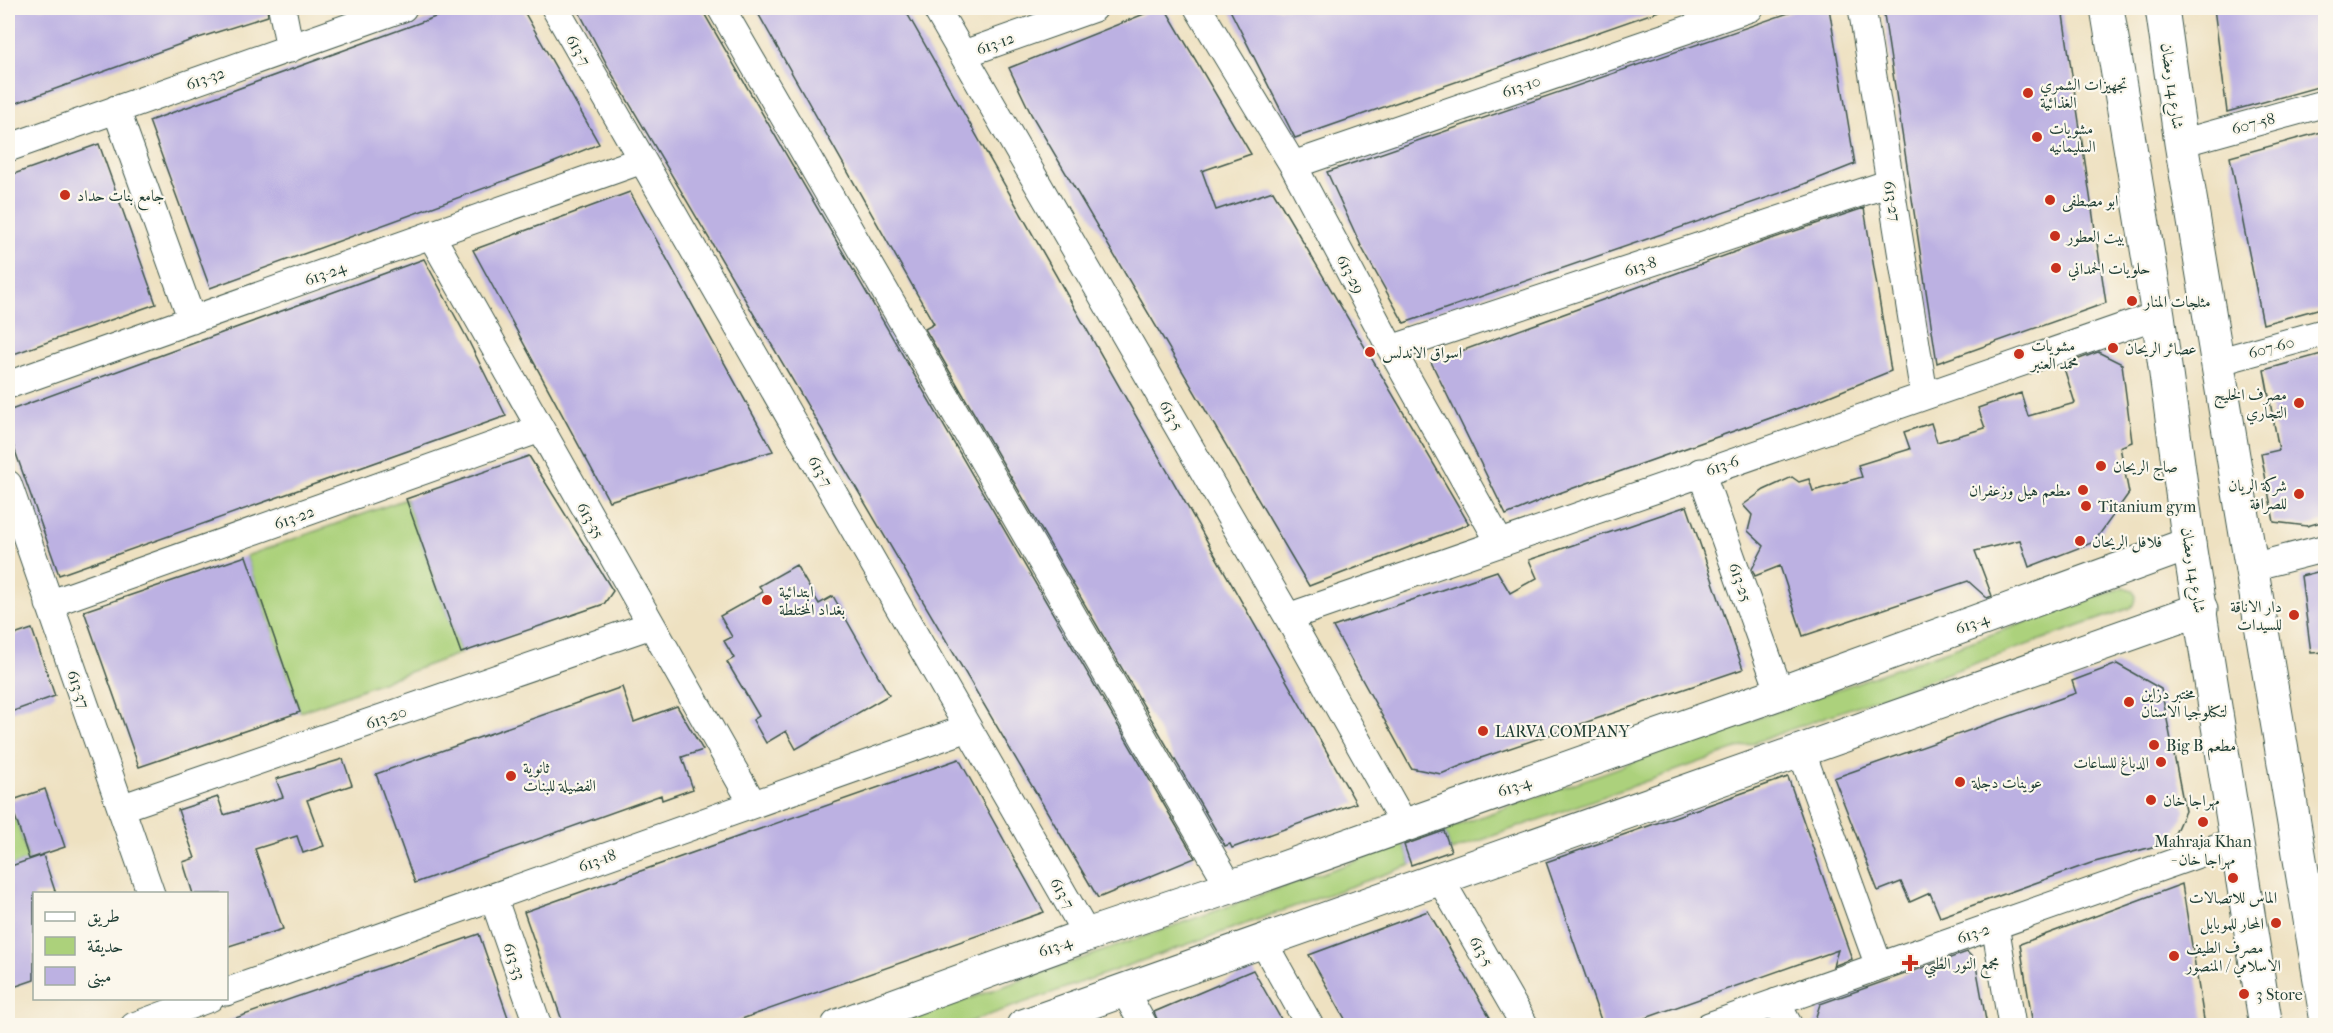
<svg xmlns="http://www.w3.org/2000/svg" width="2333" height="1033" font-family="'IM FELL French Canon',Amiri,serif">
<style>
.green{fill:#acd17b;stroke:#668758;stroke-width:1.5}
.building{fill:#bcb1e2}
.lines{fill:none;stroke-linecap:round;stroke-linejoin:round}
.minor-casing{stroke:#3e5649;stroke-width:29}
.tertiary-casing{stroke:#3e5649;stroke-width:35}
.primary-casing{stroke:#3e5649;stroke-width:35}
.minor{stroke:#fff;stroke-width:27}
.tertiary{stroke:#fff;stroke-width:33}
.primary{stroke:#fff;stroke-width:33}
.poi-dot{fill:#c8321e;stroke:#fbf7ec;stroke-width:2}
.labels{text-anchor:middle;stroke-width:4.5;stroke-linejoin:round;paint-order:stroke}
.street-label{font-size:16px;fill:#1f3d34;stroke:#fbf7ec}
.poi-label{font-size:16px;fill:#1f3d34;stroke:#fbf7ec;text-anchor:start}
</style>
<rect width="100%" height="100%" fill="#fbf7ec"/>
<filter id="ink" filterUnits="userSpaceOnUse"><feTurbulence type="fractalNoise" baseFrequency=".0167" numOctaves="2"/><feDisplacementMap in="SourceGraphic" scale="12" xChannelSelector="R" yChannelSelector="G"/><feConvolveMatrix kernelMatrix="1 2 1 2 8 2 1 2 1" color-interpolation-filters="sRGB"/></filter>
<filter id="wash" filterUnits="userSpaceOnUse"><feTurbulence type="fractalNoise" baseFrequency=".008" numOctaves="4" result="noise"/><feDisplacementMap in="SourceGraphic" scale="24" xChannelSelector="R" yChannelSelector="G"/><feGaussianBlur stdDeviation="1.35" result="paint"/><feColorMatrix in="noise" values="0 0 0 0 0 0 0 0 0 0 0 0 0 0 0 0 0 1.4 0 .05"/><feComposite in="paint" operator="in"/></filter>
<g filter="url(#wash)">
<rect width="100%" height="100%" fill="#eee1c1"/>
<path class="green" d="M406,499L461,653L300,712L246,556Z
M2124,587L2132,590L2136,596L2135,603L2130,608L1451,851L1444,830Z
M16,819L29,860L8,867V822Z
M1404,844L1411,865L961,1025L892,1026Z"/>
<g id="blocks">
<path class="building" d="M8,8H267L268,16L189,41L8,106Z
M460,8H522L599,144L545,166L210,288L149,121Z
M577,8H701L1195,858L1098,898L612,74Z
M755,8H904L1356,803L1232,848L1230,844L1225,846L925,329L934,324Z
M1159,8H1165L1251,154L1202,171L1216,210L1273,191L1469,524L1309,586L1031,114L1009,68Z
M1229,8H1659V11L1295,138Z
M1803,8H1829L1855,164L1789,190L1404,323L1362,248L1327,172Z
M1883,8H2062L2106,303L1937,363Z
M2214,8H2325V85L2227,112Z
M2325,131V307L2263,324L2230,157Z
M99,144L156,304L8,356V176Z
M630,192L773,451L609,501L473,250Z
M1864,208L1891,371L1807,405L1551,496L1506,515L1431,362L1768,240Z
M424,259L467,338L506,416L59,575L8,431V411Z
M2098,352L2122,364L2132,442L2120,447L2129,493L2094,542L2029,567L2020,540L1975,551L1992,596L1987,598L1968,581L1803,636L1780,566L1755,576L1752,569L1764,546L1748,531L1752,515L1743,505L1764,490L1792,477L1799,482L1809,479L1813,491L1862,477L1858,465L1910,449L1904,432L1931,423L1937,442L1985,428L1978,408L2021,393L2028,416L2075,403L2063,365Z
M2325,353V521L2307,526L2274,522L2261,454L2279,450L2264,370Z
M529,456L613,591L604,604L461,653L406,499Z
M1687,506L1743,669L1475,760L1441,774L1411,768L1333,627L1497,571L1510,593L1537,578L1529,560Z
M246,556L300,712L139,767L84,611Z
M796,565L819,604L833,596L889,695L796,749L786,731L766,743L753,720L759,716L727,662L734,658L724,641L732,637L720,616L763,592L759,586Z
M2325,570V652L2311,653L2301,576Z
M32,629L55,696L8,713V637Z
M2117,664L2161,689L2185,811L2171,842L2091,863L1940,917L1930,893L1910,902L1901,882L1878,891L1834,778L2076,693L2072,681Z
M622,687L634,722L677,706L703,750L682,757L693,789L662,800L661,795L415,883L376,774Z
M343,759L352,785L307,800L324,846L303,853L297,836L255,849L283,929L226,947V894H193L183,862L195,858L178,810L218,797L224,815L283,797L276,779Z
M959,759L1044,912L722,1026H564L524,912Z
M1788,777L1852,959L1833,966L1838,950L1623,1026H1603L1546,862Z
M45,789L65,847L29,859L10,801Z
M1444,831L1451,851L1411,865L1404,845Z
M43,855L56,894H34V980L8,989V867Z
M2182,884L2205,1026H2033L2020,944Z
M1428,911L1495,1026H1349L1309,955Z
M479,934L511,1026H224V1022Z
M1967,952L1975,960L1987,1026H1813L1820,1004Z
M1253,970L1285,1026H1160L1154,1012Z"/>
</g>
</g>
<g filter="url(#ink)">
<use href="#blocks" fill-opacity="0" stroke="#3e5649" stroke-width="1.5"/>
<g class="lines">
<defs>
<path id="minor" d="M282,8L290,49
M555,8L1087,935
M721,8L1230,887
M936,8L1288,617L1404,824
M1198,8L1293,165L1391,349L1500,543
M1862,8L1924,394
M964,54L1094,8
M116,109L192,320
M2181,143L2326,103
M8,148L403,8
M1293,165L1750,8
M431,235L753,804
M1391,349L1890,183
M2217,362L2326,332
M8,385L642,160
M1701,472L1780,693
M8,484L151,894
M2252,567L2326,548
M49,604L540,429
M1288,617L2158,315
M1801,750L1879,966
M121,808L651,625
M1439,877L1525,1026
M493,897L538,1026
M1995,925L2012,1026
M1262,940L1310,1026
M1124,990L1144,1026
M226,992L968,728
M1776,1002L1789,1026
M134,1026L210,998
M1709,1026L2238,840"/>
<path id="tertiary" d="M838,1026L1087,935L1230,887L1780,693L2189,544
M1023,1026L2201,609"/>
<path id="primary" d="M2107,8L2158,315L2189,544L2266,1026
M2162,8L2181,143L2326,1016"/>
</defs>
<use href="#minor" class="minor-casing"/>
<use href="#tertiary" class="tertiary-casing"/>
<use href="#primary" class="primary-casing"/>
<use href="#minor" class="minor"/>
<use href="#tertiary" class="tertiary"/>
<use href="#primary" class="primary"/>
</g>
</g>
<g class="poi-dot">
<circle cx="2028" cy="93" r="6"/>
<circle cx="2037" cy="137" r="6"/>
<circle cx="65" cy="195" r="6"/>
<circle cx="2050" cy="200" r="6"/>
<circle cx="2055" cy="236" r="6"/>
<circle cx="2056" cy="268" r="6"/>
<circle cx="2132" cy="301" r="6"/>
<circle cx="2113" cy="348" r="6"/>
<circle cx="1370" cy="352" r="6"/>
<circle cx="2019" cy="354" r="6"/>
<circle cx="2299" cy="403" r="6"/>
<circle cx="2101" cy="466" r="6"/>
<circle cx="2083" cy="490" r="6"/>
<circle cx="2299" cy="494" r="6"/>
<circle cx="2086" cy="506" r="6"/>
<circle cx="2080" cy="541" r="6"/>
<circle cx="767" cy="600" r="6"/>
<circle cx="2294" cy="615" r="6"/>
<circle cx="2129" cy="702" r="6"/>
<circle cx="1483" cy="731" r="6"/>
<circle cx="2154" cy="745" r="6"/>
<circle cx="2161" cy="762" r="6"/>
<circle cx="511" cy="776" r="6"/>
<circle cx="1960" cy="782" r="6"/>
<circle cx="2151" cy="800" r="6"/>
<circle cx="2203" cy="822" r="6"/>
<circle cx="2233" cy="878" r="6"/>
<circle cx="2276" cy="923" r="6"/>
<circle cx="2174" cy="956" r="6"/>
<path d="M1907 954h6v6h6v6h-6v6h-6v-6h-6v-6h6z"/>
<circle cx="2244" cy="994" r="6"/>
</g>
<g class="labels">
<g class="street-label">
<text transform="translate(995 43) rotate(-20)" y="6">613-12</text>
<text transform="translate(579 50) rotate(60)" y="6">613-7</text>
<text transform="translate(205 78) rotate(-19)" y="6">613-32</text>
<text transform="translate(1521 86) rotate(-19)" y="6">613-10</text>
<text transform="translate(2173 86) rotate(82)" y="6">شارع 14 رمضان</text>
<text transform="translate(2253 123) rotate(-15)" y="6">607-58</text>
<text transform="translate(1893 201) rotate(81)" y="6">613-27</text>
<text transform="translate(1640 266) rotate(-18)" y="6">613-8</text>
<text transform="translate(325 273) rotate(-20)" y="6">613-24</text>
<text transform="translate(1351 274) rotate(62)" y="6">613-29</text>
<text transform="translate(2271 347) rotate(-15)" y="6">607-60</text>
<text transform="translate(1172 415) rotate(60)" y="6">613-5</text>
<text transform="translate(1722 465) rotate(-19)" y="6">613-6</text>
<text transform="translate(821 471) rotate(60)" y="6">613-7</text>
<text transform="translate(294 517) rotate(-20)" y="6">613-22</text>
<text transform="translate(591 520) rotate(60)" y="6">613-35</text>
<text transform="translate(2194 570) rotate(81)" y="6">شارع 14 رمضان</text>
<text transform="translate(1741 582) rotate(70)" y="6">613-25</text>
<text transform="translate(1972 623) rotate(-20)" y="6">613-4</text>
<text transform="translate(79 689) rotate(71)" y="6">613-37</text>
<text transform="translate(386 717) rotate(-19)" y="6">613-20</text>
<text transform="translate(1514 786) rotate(-19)" y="6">613-4</text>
<text transform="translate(597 860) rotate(-20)" y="6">613-18</text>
<text transform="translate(1063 893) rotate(60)" y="6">613-7</text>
<text transform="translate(1973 933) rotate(-19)" y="6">613-2</text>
<text transform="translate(1055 946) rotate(-20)" y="6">613-4</text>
<text transform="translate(1482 951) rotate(60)" y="6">613-5</text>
<text transform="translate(515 961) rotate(71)" y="6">613-33</text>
</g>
<g class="poi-label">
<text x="2040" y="90">تجهيزات الشمري<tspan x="2040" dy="18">الغذائية</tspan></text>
<text x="2049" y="134">مشويات<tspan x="2049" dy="18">السليمانيه</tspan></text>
<text x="77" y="201">جامع بنات حداد</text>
<text x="2062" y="206">ابو مصطفى</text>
<text x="2067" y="242">بيت العطور</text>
<text x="2068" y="274">حلويات الحمداني</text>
<text x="2144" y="307">مثلجات المنار</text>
<text x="2031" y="351">مشويات<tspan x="2031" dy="18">محمد العنبر</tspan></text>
<text x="2125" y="354">عصائر الريحان</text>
<text x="1382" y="358">اسواق الاندلس</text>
<text x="2287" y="400" text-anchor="end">مصرف الخليج<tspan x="2287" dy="18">التجاري</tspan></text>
<text x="2113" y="472">صاج الريحان</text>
<text x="2287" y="491" text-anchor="end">شركة الريان<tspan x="2287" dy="18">للصرافة</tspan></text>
<text x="2071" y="496" text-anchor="end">مطعم هيل وزعفران</text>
<text x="2098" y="512">Titanium gym</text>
<text x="2092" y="547">فلافل الريحان</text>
<text x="779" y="597">ابتدائية<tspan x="779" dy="18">بغداد المختلطة</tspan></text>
<text x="2282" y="612" text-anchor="end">دار الاناقة<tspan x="2282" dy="18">للسيدات</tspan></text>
<text x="2141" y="699">مختبر دزاين<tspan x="2141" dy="18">لتكنلوجيا الاسنان</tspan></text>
<text x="1495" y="737">LARVA COMPANY</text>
<text x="2166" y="751">Big B مطعم</text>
<text x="2149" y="768" text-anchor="end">الدباغ للساعات</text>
<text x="523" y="773">ثانوية<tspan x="523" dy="18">الفضيلة للبنات</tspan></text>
<text x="1972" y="788">عوينات دجلة</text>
<text x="2163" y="806">مهراجا خان</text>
<text x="2203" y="847" text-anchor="middle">Mahraja Khan<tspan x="2203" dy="18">- مهراجا خان</tspan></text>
<text x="2233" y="903" text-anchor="middle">الماس للاتصالات</text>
<text x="2264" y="929" text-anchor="end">المحار للموبايل</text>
<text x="2186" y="953">مصرف الطيف<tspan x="2186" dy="18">الاسلامي / المنصور</tspan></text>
<text x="1924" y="969">مجمع النور الطبي</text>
<text x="2256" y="1000">3 Store</text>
</g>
</g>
<rect width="2333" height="1033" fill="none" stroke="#fbf7ec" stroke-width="30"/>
<rect x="33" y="892" width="195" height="108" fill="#fbf7ec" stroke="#a3ada2" stroke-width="1.5"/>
<rect x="45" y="912" width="30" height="9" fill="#ffffff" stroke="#a3ada2" stroke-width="1.5"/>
<text x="87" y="922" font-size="18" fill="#1f3d34">طريق</text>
<rect x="45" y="937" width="30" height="18" fill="#acd17b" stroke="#a3ada2" stroke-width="1.5"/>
<text x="87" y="952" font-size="18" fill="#1f3d34">حديقة</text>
<rect x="45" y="967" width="30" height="18" fill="#bcb1e2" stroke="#a3ada2" stroke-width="1.5"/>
<text x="87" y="982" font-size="18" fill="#1f3d34">مبنى</text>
</svg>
